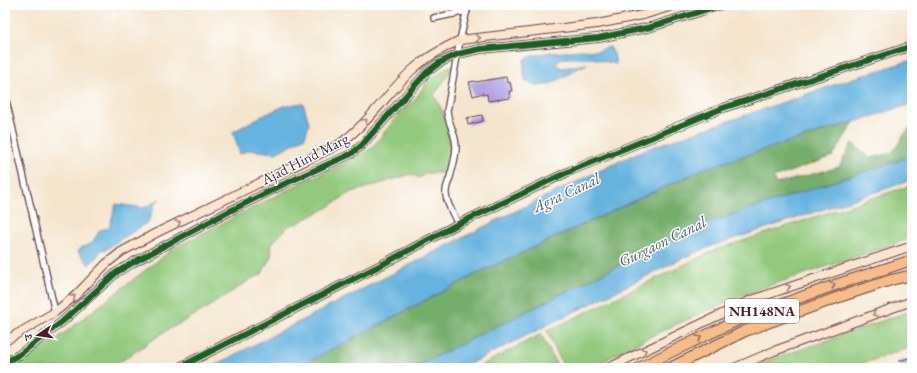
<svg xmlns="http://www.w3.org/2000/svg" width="917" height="373" font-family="'EB Garamond','Noto Serif Devanagari',serif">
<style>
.green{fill:#92c97b;stroke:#6e7453}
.forest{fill:#75ad6b;stroke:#60664b}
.water{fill:#66b3df;stroke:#586985}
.building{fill:#afa1e4}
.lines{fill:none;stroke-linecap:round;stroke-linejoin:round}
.street-casing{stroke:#643d43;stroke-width:8}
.secondary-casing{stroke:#643d43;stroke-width:10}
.highway-casing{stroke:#643d43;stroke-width:12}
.street{stroke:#fff;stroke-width:5.5}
.secondary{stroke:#fce5cf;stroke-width:8}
.highway{stroke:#f7bd88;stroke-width:10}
.cycleway-casing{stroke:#fff;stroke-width:8}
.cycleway{stroke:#1b5e20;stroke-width:6}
.oneway{stroke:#a3827d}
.oneway2{stroke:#986655}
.labels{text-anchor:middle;stroke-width:3;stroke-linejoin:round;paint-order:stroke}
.shield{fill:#fff;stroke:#80626b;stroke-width:1}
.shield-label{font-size:14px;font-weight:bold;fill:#4a1f2b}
.street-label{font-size:15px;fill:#4a1f2b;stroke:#fff}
.water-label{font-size:16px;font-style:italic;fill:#555a73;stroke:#fff}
</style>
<rect width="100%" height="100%" fill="#fff"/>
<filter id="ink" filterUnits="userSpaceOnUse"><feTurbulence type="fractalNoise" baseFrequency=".025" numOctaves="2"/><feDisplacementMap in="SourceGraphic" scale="8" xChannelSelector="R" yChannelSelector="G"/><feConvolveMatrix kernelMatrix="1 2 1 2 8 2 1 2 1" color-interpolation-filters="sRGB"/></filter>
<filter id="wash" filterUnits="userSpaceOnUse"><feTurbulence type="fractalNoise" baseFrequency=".012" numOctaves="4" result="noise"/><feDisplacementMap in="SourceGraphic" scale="16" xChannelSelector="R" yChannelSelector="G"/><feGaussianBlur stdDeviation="0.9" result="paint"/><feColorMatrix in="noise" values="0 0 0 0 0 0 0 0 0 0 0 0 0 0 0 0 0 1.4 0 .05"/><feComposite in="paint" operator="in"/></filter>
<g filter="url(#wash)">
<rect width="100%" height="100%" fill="#f4e5cd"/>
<path class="green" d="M455,65L434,95L444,114L451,147L454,156L444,173H427L419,178L411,174L349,193L330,206L298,223L290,225L272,243L271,256L262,274L251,279L207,308L181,323L167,330L123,360L102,368H5V367L54,341L174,248L303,182L342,164L372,148L398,115L414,101L427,82L439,74L445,68Z
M912,185V238L756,290L659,332L590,368H564L547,331L715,250Z
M912,310V347L849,368H752L772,359L826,341Z
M541,334L558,368H476Z"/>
<path class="forest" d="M854,122L833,156L773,178L776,184L839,167L852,143L870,158L892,153L908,129L912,128V156L698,226L413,368H296L476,274L705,168Z"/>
<path class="water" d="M610,47L614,54L616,64L592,58H561L556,65L562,68L587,64L577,69L562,78L550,84L537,86L525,80L524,71V60L532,56L550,52L555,53L579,50L597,51Z
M912,60V104L705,168L476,274L296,368H209L495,221L641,151L854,78Z
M303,103L309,123L305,137L276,153L249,150L240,154L233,132L256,119L284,106Z
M912,156V180L712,246L683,258L461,368H413L698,226Z
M160,199L156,202L148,222L112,245L107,249L101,250L96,258L89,265L78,252L82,247C92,246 95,238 100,230L109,228L116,204L144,208Z"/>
<g id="blocks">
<path class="building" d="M506,77L507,83L510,82L512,91H509L510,98L488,101L487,94L483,95V93L473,96L469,82L475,81L476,82Z
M482,115L483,121L468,125L467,118Z
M912,357V368H902L899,361Z"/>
</g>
</g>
<g filter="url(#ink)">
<use href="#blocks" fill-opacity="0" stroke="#643d43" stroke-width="1"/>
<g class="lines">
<defs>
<path id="street" d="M434,18L467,11
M5,96L55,312
M458,224C454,215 447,205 446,195C445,189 448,183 450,177C453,167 456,157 456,147C456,134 448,123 447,111L460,40L468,5"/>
<path id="secondary" d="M5,341L55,312L76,295L106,264L121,252L156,233L338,145C367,125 386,95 411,71C425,58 443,48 460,40L597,24L643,15L676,5
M5,362L19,355L63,321L117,272L134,262L230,211L282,185L351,154L362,145L376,129L426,73L439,63L458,54L480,49L598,38L651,27L721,5
M178,368L385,263L458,224L570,171L723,108L912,46
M608,368L749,301L781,290L912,246
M734,368L774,351L912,301"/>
<path id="highway" d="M639,368L663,356L740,319L838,284L912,260
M670,368L745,331L842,296L891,280L912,275"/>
</defs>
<use href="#street" class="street-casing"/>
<use href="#secondary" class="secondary-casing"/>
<use href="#highway" class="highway-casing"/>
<use href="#street" class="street"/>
<use href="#secondary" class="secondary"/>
<use href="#highway" class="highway"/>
<defs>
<path id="cycleway" d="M5,362L19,355L63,321L117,272L134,262L230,211L282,185L351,154L362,145L376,129L426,73L439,63L458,54L480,49L598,38L651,27L721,5
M178,368L385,263L458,224L570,171L723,108L912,46"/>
</defs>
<use href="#cycleway" class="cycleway-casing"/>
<use href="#cycleway" class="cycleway"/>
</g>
<defs><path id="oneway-chevron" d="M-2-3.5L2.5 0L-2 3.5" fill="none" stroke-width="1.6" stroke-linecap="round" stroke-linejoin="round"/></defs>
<g class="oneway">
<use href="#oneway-chevron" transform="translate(478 38) rotate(-6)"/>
<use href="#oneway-chevron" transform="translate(365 121) rotate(-45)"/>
<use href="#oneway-chevron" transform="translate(178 223) rotate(-26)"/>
<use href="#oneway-chevron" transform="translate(788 287) rotate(-18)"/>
<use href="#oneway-chevron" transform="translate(73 297) rotate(-40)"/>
<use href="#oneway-chevron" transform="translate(875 314) rotate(160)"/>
<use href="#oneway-chevron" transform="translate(644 351) rotate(-25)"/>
</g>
<g class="oneway2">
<use href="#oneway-chevron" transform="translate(833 285) rotate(-20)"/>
<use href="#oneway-chevron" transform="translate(699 338) rotate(-25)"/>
</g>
</g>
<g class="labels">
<rect class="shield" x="725" y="299" width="74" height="24" rx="3"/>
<g class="shield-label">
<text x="762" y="316">NH148NA</text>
</g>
<g class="street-label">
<text transform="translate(305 159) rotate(-27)" y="5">Ajad Hind Marg</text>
</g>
<g class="water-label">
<text transform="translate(566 192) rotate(-25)" y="6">Agra Canal</text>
<text transform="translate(662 241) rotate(-26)" y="6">Gurgaon Canal</text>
</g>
</g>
<rect width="917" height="373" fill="none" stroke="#fff" stroke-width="20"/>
<g transform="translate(38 335) rotate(257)" stroke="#ffffff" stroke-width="3" paint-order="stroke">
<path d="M0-3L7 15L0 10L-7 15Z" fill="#4a1f2b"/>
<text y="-6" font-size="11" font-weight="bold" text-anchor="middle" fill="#4a1f2b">उ</text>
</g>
</svg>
